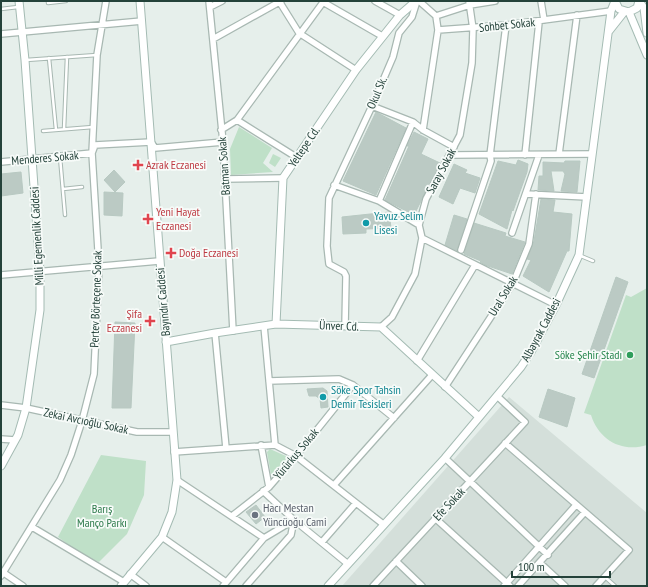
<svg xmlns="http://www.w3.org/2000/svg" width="648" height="587" font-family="'PT Sans Narrow',sans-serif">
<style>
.built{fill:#d4dfda}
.green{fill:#bfe0c8}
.building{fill:#bbcac4;stroke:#b8c9c2}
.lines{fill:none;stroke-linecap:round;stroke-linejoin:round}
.lane-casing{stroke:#a8b8b2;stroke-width:4.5}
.street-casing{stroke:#a8b8b2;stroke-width:8}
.secondary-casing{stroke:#a4bbb3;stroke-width:9}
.lane{stroke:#fff;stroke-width:2.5}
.street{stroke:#fff;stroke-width:5.5}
.secondary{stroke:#fff;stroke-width:7}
.health-dot{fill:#e0444e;stroke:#f7fbf9;stroke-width:1.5}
.culture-dot{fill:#0f9aa8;stroke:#f7fbf9;stroke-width:1.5}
.leisure-dot{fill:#2e9e5b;stroke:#f7fbf9;stroke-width:1.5}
.worship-dot{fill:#6b7280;stroke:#f7fbf9;stroke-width:1.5}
.labels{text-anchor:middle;stroke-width:3.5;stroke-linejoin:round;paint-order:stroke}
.street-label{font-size:12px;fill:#24423a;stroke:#f7fbf9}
.health-label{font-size:12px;fill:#be3a42;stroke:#f7fbf9;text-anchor:start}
.culture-label{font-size:12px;fill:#0d838f;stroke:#f7fbf9;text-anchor:start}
.leisure-label{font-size:12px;fill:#27864d;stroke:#f7fbf9;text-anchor:end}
.worship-label{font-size:12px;fill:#5b616d;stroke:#f7fbf9;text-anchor:start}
.park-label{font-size:12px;fill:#2d7a4b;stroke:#f7fbf9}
</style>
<rect width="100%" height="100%" fill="#e6efeb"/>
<path class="built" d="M509,397L647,513V586H342Z"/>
<path class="green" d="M239,127L272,148L263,163L273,172L231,175L230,149Z
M273,154L281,158L275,167L269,163Z
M647,288V445C622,453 599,440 591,415L584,413L626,295L631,297Z
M270,449L288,457L271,475L267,452Z
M101,455L146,461L144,495L127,534L99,562L81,554L58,537Z"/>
<path class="building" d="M376,112L406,128L376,195L343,181Z
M414,132L428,139L421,154L440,163L414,215L385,200L409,146H407Z
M518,160L528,164L527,172L513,211L512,210L507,229L479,214L498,161L516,165Z
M565,161H580L577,192L561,191L565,174L563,171H551L554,191L538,190L539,176H543V162L564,163Z
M454,164L467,170L465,173L480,178L475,193L460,188L453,204L439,197Z
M114,170L125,182L115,192L104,180Z
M21,172L23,193L1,196V174Z
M104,192L123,193L122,216L104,215Z
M541,199L555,200L553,212L572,214L569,251H567L549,292L523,276L531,260L527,259L534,241Z
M389,212L391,228L366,229V233L343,234L342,217Z
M454,215L467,219L457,251L445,245Z
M474,223L506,233L505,236L525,242L512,274L485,265L480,262L481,261L464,254Z
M616,277L628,282L594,378L582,374Z
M115,322L135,323L131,408H112Z
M323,388L327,391L328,407L321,408L320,399L316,396H309L307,389Z
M548,389L575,398L567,427L539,417Z
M256,505L265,517L256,524L246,512Z"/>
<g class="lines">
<defs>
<path id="lane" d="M48,1V3L66,1
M1,9L18,7
M49,58L56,130
M26,60L97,55
M64,129L67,57
M43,131L93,127
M60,157L65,215
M63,189L82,187
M581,256L593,261
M605,577L615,586"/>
<path id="street" d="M209,1L223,142L233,331
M279,1L299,33L356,70
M375,1L400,15
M419,1L436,16L438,30L506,25L611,11
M541,1L544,20
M323,2L382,36
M210,7L222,1
M436,16L470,5L495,1
M1,34L142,21
M213,39L281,1
M372,106L413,122L423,130L454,147
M237,120L296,157
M221,130L237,120L324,1
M423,130L438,30
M559,154L577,15
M451,155L592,154
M525,155L539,22
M1,162L92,153L95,145L151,142L155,148L223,142
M225,179L283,178
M334,185L379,201L419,225
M526,194L587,197
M379,201L413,122
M512,233L539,155
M422,238L556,305
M461,250L491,161L490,155L506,25
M1,275L159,261
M264,326L275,445
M345,326L346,276L344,272L329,264L327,246L329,198L372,106L393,57L399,33L412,17L417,1
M381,327L392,317L415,274L422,238L419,225L426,199L460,135L472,63L473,29L469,1
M215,333L226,448
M417,361L475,265
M269,381L339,379L353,385L394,418
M445,387L513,283L529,244L536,194
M1,405L26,408L137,432H172
M1,439L15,440
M505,443L629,550L596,586
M261,445L269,487
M174,452L275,445L296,456L383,524
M445,458L548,555
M177,480L264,538
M334,485L432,375
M263,491L294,520L348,564
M232,516L269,487L296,456L353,385
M435,518L510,586
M32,527L124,582
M162,537L226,582
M322,542L356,503
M396,561L422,586
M540,563L565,586
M1,571L23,586
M130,574L146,586
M1,576L60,480L71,455L82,421L94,374L99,266L92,153L97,55L106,1
M223,586L264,538L294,520
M246,586L291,535L294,520
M373,586L525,422L497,396
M504,586L576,505
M518,586L585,512"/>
<path id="secondary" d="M615,1L619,9L629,12L637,8L639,1
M639,1L644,8L647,33
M629,12L647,55
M609,31L624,12
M276,324L283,178L356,70L400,15L416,1
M166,342L215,333L276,324L381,327L479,417
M1,466L18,435L26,408L40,310V271L25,60L19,1
M121,586L162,537L172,512L177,480L140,1
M328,586L445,458L521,367L531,352L556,305L579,255L611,11L615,1"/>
</defs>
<use href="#lane" class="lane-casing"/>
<use href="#street" class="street-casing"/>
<use href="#secondary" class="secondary-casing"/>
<use href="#lane" class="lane"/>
<use href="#street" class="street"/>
<use href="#secondary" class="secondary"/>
</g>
<g class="health-dot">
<path d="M136 159h4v4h4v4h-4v4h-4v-4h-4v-4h4z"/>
<path d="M146 213h4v4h4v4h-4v4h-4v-4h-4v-4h4z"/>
<path d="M169 247h4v4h4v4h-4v4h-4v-4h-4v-4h4z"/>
<path d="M148 315h4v4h4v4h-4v4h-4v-4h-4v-4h4z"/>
</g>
<g class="culture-dot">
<circle cx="366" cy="223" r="4"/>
<circle cx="323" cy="397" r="4"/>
</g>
<circle class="leisure-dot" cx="630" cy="355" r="4"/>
<circle class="worship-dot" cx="255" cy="515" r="4"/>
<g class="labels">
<g class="street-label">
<text transform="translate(507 25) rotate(-6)" y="4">Sohbet Sokak</text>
<text transform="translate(377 93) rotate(-67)" y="4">Okul Sk.</text>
<text transform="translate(304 147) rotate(-56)" y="4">Yeltepe Cd.</text>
<text transform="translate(45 158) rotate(-5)" y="4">Menderes Sokak</text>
<text transform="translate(224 166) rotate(-94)" y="4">Batman Sokak</text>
<text transform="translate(441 171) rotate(-62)" y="4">Saray Sokak</text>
<text transform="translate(37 236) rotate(-93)" y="4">Milli Egemenlik Caddesi</text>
<text transform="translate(503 296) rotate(-59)" y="4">Ural Sokak</text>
<text transform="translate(96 299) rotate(-88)" y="4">Pertev Börteçene Sokak</text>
<text transform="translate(163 302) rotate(-95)" y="4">Bayındır Caddesi</text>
<text transform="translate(339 326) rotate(2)" y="4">Ünver Cd.</text>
<text transform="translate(541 330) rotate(-62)" y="4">Albayrak Caddesi</text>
<text transform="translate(86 421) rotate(12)" y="4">Zekai Avcıoğlu Sokak</text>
<text transform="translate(296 454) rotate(-50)" y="4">Yürürkuş Sokak</text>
<text transform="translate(449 504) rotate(-47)" y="4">Efe Sokak</text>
</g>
<g class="health-label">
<text x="146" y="169">Azrak Eczanesi</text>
<text x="156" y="216">Yeni Hayat<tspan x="156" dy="14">Eczanesi</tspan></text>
<text x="179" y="257">Doğa Eczanesi</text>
<text x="142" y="318" text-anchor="end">Şifa<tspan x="142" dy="14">Eczanesi</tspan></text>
</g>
<g class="culture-label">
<text x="374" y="220">Yavuz Selim<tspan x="374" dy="14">Lisesi</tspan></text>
<text x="331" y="394">Söke Spor Tahsin<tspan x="331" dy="14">Demir Tesisleri</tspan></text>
</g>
<g class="leisure-label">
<text x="622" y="359">Söke Şehir Stadı</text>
</g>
<g class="worship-label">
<text x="263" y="512">Hacı Mestan<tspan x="263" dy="14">Yüncüoğu Cami</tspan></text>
</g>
<g class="park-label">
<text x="102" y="513">Barış<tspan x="102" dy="14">Manço Parkı</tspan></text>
</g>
</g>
<rect width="648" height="587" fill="none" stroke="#24423a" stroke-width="4"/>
<path d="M512 571v6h98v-6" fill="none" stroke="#24423a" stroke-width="2"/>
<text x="518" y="571" font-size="12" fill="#24423a" stroke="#f7fbf9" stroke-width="3" paint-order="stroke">100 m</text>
</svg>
